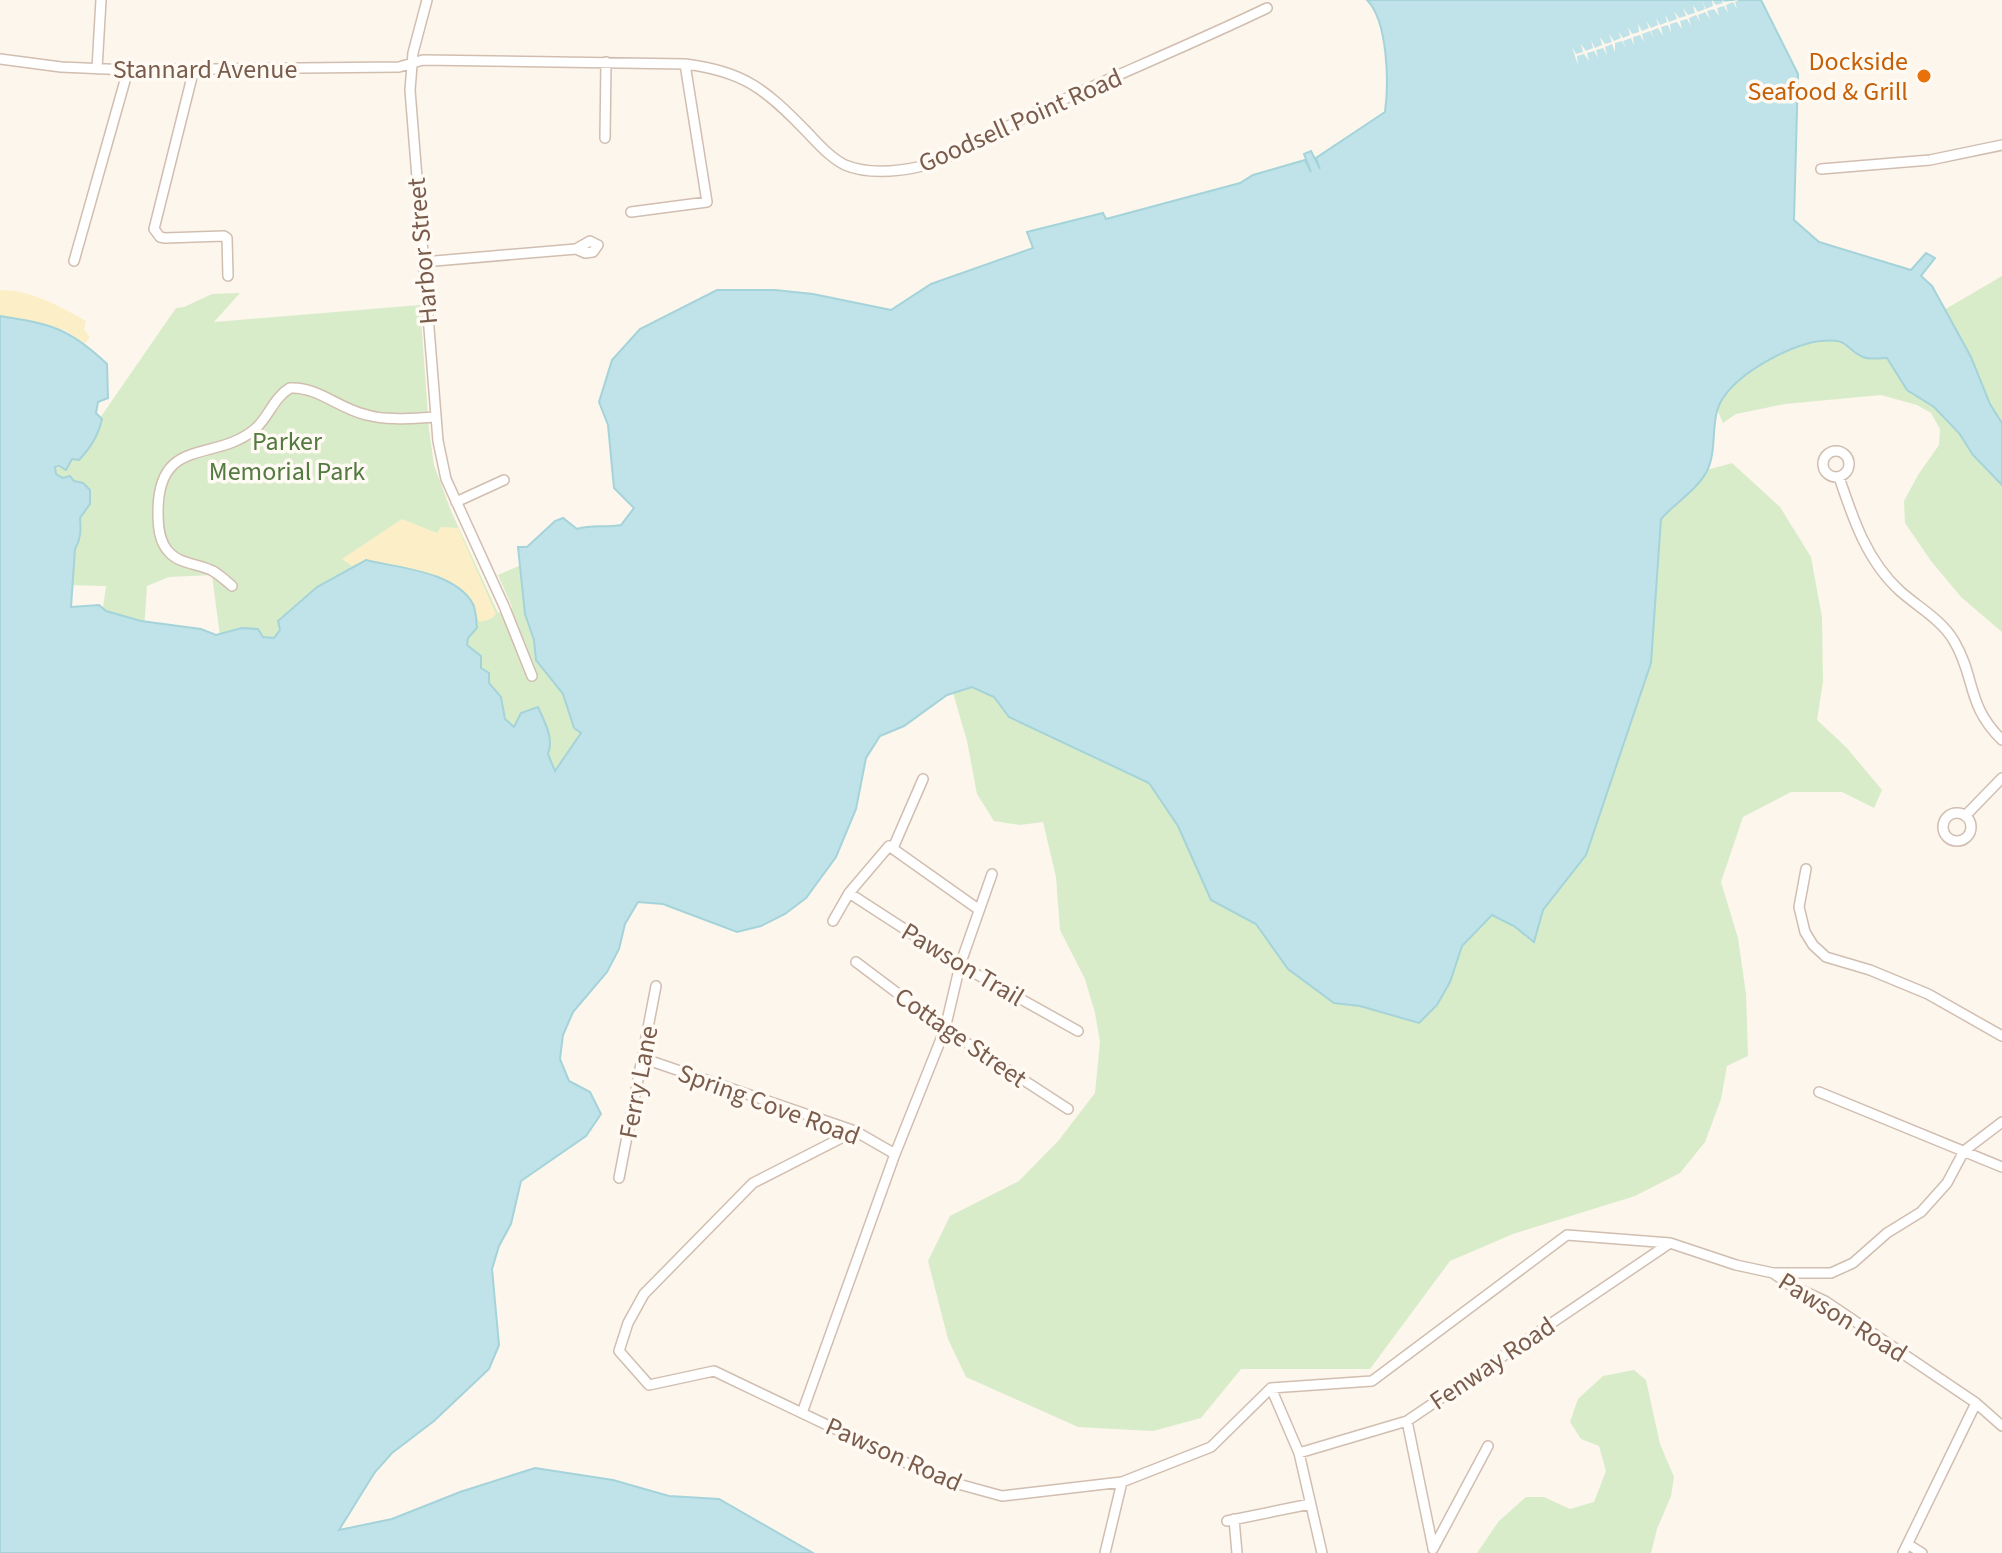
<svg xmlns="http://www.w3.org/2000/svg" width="2002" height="1553" font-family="'Source Sans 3',sans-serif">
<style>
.green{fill:#d8ecc9}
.sand{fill:#fcefc7}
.water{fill:#bfe3e8;stroke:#a5d3da;stroke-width:2}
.pier{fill:#fdf6ec}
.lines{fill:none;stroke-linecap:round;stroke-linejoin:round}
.street-casing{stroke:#d1beb0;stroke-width:12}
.street{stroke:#fff;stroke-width:9}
.food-dot{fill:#e8710a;stroke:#fffaf3;stroke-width:3}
.labels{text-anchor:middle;stroke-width:7;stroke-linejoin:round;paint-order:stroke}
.food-label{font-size:26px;fill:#c56008;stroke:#fffaf3;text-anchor:end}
.street-label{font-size:26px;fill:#7a5c4d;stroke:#fffaf3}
.park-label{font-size:26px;fill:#537a41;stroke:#fffaf3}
</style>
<rect width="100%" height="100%" fill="#fdf6ec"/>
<path class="green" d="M2002,276V632L1961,597L1931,561L1905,523L1904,501L1918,475L1939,445L1940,429L1931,413L1917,405L1881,395L1785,404L1736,414L1723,423L1717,409C1722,402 1725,393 1731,387C1749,367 1817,332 1844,341C1851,344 1859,353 1864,357Z
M240,293L214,322L420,305L429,429L434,465L451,511L498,613L512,607L498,575L530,561C537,592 562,719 582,733L555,771L515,731L279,638L221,644L212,575L169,577L147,586L144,630L101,622L106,586L65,585L54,469L63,467L91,431L176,308L184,307L212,294Z
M1732,463L1780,507L1811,557L1822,617L1823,682L1817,720L1846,747L1882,790L1874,808L1842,792H1791L1743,817L1721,882L1738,938L1746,994L1748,1056L1727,1066L1721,1099L1705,1142L1680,1173L1635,1196L1513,1234L1450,1261L1370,1369H1241L1201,1418L1153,1431L1078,1427L966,1377L948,1339L928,1261L950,1216L1019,1181L1059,1140L1095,1093L1100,1042L1095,1013L1085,979L1060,930L1056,877L1043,822L1020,825L994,821L977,794L967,741L953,693L972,687L994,697L1009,717L1149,783L1178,826L1211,900L1256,924L1288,969L1334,1003L1360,1006L1419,1023L1450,982L1462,946L1492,915L1514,926L1534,941L1543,910L1586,855L1651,663L1661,519L1689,493L1707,470Z
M1634,1370L1646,1380L1660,1444L1674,1477L1671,1496L1657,1529L1651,1553H1477L1499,1521L1526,1497H1544L1570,1509L1594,1502L1606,1471L1599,1446L1581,1439L1570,1422L1578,1399L1603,1376Z"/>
<path class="sand" d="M0,290C32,290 59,306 86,321L84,329L90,337L85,344L65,330L0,316Z
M402,519L437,533L441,527L458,528L496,614L491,619L479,622L474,605L366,560L352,566L342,559Z"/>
<path class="water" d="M1367,0H1761L1798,74L1794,220L1819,242L1911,270L1926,253L1935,258L1921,276L1932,286L1971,357L1990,404L2002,423V485L1973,455L1959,433L1934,407L1907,390L1887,358C1880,358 1869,360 1863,357C1842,348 1852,338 1820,341C1788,345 1726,378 1717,411C1712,429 1716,453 1707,471C1697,490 1675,503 1661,519L1651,663L1586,855L1543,910L1534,942L1514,926L1492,915L1462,946L1450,982L1437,1005L1419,1023L1360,1006L1334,1003L1288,969L1256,924L1211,900L1178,826L1149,783L1009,717L994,697L972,687L947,695L904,726L880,736L866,758L856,809L836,857L806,898L785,914L761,926L737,932L663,904L638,902L625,924L619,949L607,972L573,1012L563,1035L560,1059L569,1081L590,1092L601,1114L586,1136L521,1181L511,1224L499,1246L492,1269L499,1345L489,1369L434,1421L392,1453L375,1472L339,1530L392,1519L460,1492L535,1468L613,1480L669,1496L719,1499L813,1553H0V316C51,324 69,328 107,364L108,398L98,402L96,413L102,419C98,436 91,447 79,460L72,459L66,470L59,466L55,467L56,474L63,478L70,476L74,481L83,483L90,490V504L80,518C81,530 81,539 75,549L71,607L99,605L106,611L141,621L201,629L216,635L242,628L258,629L263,637L274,638L280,630L278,621L317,587L366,560C398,568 455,571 473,604C476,610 476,621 477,628L468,638L467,645L481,656V668L489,673V683L501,697L505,719L514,727L521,713L538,707C545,723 554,738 548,754L555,771L581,733L574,728L563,694L536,660L534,640L525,614L518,547H527L555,521L563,518L577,529C592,524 605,528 621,525L634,508L614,488L608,425L599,402L612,360L640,329L717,290H775L813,294L891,310L931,284L1033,248L1027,232L1103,213L1106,219L1240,183L1253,175L1305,160L1311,172L1304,154L1311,151L1320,169L1316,158L1385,112C1389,83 1388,21 1367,0Z"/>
<path class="pier" d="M1712,0L1716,5L1723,3L1722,0L1725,2L1739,0L1735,2L1737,9L1733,2L1726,5L1728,13L1724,6L1717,8L1719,16L1714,9L1707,11L1710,19L1705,12L1698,15L1700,22L1696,15L1689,18L1691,26L1687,19L1680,21L1682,29L1677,22L1670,24L1671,33L1668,25L1661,27L1663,36L1658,28L1651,31L1654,39L1650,31L1642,34L1644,42L1640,35L1633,37L1634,46L1631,38L1623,41L1626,48L1622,41L1615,43V52L1612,44L1605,47L1607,55L1603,48L1596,50L1598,58L1594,51L1587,53L1589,61L1584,54L1577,56L1578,65L1572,47L1576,54L1583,52L1581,44L1586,51L1593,48L1591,40L1595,48L1602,45L1600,37L1605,44L1612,42L1609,34L1614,41L1621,38L1618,31L1623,38L1630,35L1628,27L1632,34L1639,32L1638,24L1642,31L1649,28L1646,21L1651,28L1658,25L1656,18L1660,25L1667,22L1665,14L1669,22L1677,19L1674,11L1679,18L1686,16L1683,8L1688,15L1695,13L1693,5L1698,12L1705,9L1702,1L1706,9L1713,6Z"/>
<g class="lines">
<defs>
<path id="street" d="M427,0L413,53L410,90L438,441L446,479L504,606L532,676
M0,59L61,67L128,70L399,67L423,60L685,64C743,71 765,89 804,129C817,142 829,157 845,165C866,174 896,172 918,167C956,158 997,130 1034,113C1111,77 1190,45 1267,8
M97,69L101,0
M194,69L154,229L160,237L165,238L224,236L227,238L228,276
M605,138L606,62
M1821,169L1930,160L2002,145
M631,212L707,202L685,64
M74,261L128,70
M423,262L576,249L585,253L593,252L598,245L590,241L576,249
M1823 464a13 13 0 1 1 26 0a13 13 0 1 1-26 0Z
M1839,477C1853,519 1867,561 1900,591C1918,607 1942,620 1954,641C1976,678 1966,705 2002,740
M456,502L504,480
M232,586C226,581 220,575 213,571C200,564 179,564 169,552C159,542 158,526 158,512C158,435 215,463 255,429C269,417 273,398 290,388C317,386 341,410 367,415C389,421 413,418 436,417
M1943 827a14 14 0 1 1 28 0a14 14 0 1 1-28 0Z
M1965,816L2002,778
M893,848L923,779
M1806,869L1799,907L1805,932L1813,945L1826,957L1870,970L1928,994L2002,1036
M849,893L960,965L1078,1031
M833,921L849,893L889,846L978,909
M856,962L945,1029L1068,1109
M642,1058L855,1131L895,1154
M1819,1092L2002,1167
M855,1131L753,1183L644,1294L628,1323L619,1351L649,1385L714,1371L940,1479L1002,1496L1122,1482L1211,1447L1271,1388L1372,1381L1567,1235L1670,1243L1736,1265L1773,1273L1790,1285L1825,1301L1976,1403L2002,1426
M619,1178L656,986
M1775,1273H1831L1853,1263L1887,1233L1921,1212L1947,1183L1964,1151L2002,1122
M1271,1388L1299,1453L1322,1553
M802,1413L895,1154L945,1029L960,965L992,874
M1407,1421L1433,1548
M1299,1453L1407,1421L1670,1243
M1234,1519L1237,1553
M1227,1521L1310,1504
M1909,1545L1922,1553
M1433,1549L1488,1446
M1105,1553L1122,1482
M1903,1553L1976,1403"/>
</defs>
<use href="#street" class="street-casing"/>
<use href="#street" class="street"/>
</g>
<circle class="food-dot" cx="1924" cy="76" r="8"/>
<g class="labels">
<g class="food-label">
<text x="1908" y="70">Dockside<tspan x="1908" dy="30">Seafood &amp; Grill</tspan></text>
</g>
<g class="street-label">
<text x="205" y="78">Stannard Avenue</text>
<text transform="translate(1020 120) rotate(-24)" y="9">Goodsell Point Road</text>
<text transform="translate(422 251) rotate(-95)" y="9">Harbor Street</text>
<text transform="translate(963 964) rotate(31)" y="9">Pawson Trail</text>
<text transform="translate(961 1037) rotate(35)" y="9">Cottage Street</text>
<text transform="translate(638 1082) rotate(-79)" y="9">Ferry Lane</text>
<text transform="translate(769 1104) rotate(20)" y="9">Spring Cove Road</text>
<text transform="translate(1843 1317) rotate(32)" y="9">Pawson Road</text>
<text transform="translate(1492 1363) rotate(-34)" y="9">Fenway Road</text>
<text transform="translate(894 1454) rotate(24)" y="9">Pawson Road</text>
</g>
<g class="park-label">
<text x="287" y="450">Parker<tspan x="287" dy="30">Memorial Park</tspan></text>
</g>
</g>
</svg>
